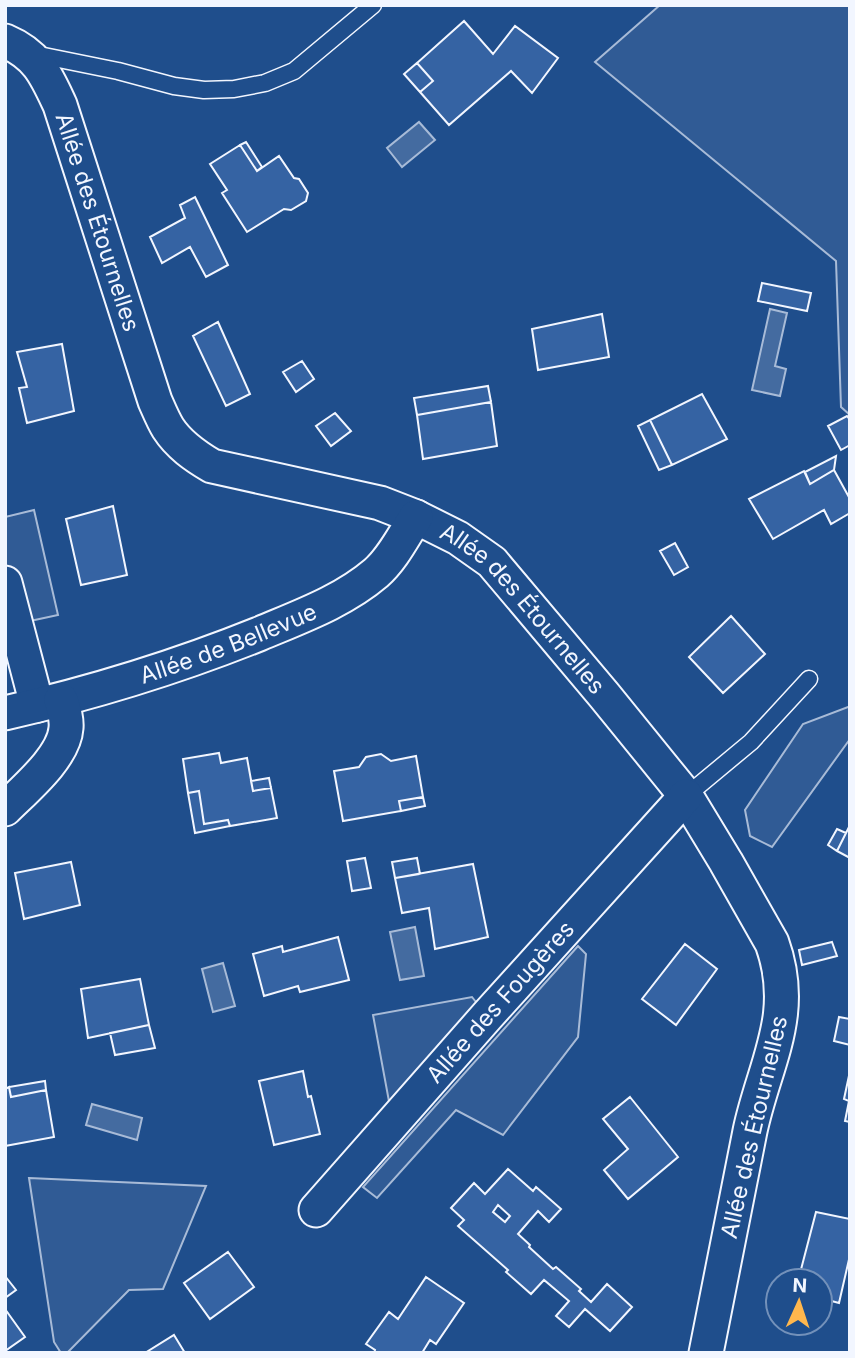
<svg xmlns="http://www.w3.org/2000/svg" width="855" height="1358" font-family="Inter,sans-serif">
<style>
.built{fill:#305b95;stroke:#a8bbd7;stroke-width:2}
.water{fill:#446ba0;stroke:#a8bbd7;stroke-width:2}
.building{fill:#3563a3;stroke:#f2f6ff;stroke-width:2;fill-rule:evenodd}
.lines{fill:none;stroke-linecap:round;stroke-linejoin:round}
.service-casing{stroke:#f2f6ff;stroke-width:19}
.minor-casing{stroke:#f2f6ff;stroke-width:37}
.service{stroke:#1f4e8c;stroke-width:16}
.minor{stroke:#1f4e8c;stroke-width:33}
.labels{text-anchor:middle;stroke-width:5;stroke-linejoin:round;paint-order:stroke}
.street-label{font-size:23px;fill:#f2f6ff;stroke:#1f4e8c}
</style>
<rect width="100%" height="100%" fill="#1f4e8c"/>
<path class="built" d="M660,5H850V415L841,407L836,261L595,62Z
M34,510L58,615L16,624L5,583V517Z
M848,707H850V739L772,847L750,836L745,810L803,724Z
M578,946L586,954L578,1037L503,1135L456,1110L377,1198L363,1187Z
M472,997L487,1016L393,1123L373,1015Z
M29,1178L206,1186L163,1289L129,1290L67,1353H61L54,1342Z"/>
<path class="water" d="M419,122L435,140L402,167L387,148Z
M770,309L787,313L775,366L786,369L780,396L752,390Z
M415,927L424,976L400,980L390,932Z
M223,963L235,1006L213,1012L202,969Z
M92,1104L142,1118L137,1140L86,1125Z"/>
<path class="building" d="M464,21L493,54L515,26L558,58L532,93L511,71L449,125L420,92L433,81L417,63Z
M417,63L433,81L420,92L404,74Z
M246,142L262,167L257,171L240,145Z
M240,145L257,171L279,156L294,178L299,179L308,193L306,201L291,210L284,209L247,232L222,193L227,190L210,164Z
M195,197L228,265L206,277L190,247L162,263L150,237L185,218L180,205Z
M762,283L811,293L807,311L758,301Z
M602,314L609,357L538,370L532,329Z
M218,322L250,394L226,406L193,336Z
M62,344L74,411L27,423L19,388L27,387L17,352Z
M302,361L314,379L296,392L283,372Z
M488,386L491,402L417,415L414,398Z
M702,394L727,439L672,465L650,420Z
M491,402L497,446L423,459L417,415Z
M335,413L351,431L331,446L316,426Z
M847,416L850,420V445L841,450L828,426Z
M650,420L672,465L659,470L638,426Z
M836,456L834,470L810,484L805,472Z
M834,470L850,499V513L831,524L824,510L773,539L749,499L804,471L810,484Z
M113,506L127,575L81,585L66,519Z
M675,543L688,567L674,575L660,551Z
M731,616L765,654L723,693L689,657Z
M219,753L221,763L247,758L253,791L271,788L277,818L230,826L228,820L204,824L199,791L188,793L183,759Z
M381,754L391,761L416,756L423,797L399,801L401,811L343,821L334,771L359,767L366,757Z
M269,778L271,788L253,791L251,781Z
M199,791L204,824L228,820L230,826L195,833L188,793Z
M423,797L425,806L401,811L399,801Z
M850,825V858L837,851Z
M837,829L846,833L837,851L828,845Z
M365,858L371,888L352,891L347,861Z
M417,858L420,874L395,878L392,862Z
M71,862L80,905L24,919L15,873Z
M473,864L488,937L435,949L429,908L402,913L395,878Z
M338,937L349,980L300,992L298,986L264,996L253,954L282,946L283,952Z
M832,942L837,956L802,965L799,950Z
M685,944L717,969L676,1025L642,999Z
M140,979L149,1025L88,1038L81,989Z
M839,1017L850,1019V1045L834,1041Z
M149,1025L155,1048L115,1055L110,1033Z
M303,1071L308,1097L311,1096L320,1134L274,1145L259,1081Z
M850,1071V1122L845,1121L849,1101L844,1099Z
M45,1081L46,1090L11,1097L9,1087Z
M9,1087L11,1097L46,1090L54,1137L5,1146V1089Z
M630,1097L678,1157L628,1199L604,1170L628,1149L603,1119Z
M508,1169L533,1191L536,1187L561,1209L549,1222L538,1211L518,1234L530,1245L529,1247L553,1269L556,1267L581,1289L579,1291L591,1302L607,1284L632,1307L610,1331L585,1309L569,1327L556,1316L569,1301L544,1280L531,1294L506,1272L508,1270L458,1226L464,1220L451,1208L474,1183L485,1194ZM498,1205L510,1216L505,1222L493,1212Z
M816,1212L850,1219V1255L839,1303L820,1298V1281H798Z
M228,1252L254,1287L210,1319L184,1283Z
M5,1276L16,1290L5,1298Z
M426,1277L464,1303L436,1344L430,1340L422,1353H374L375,1350L366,1344L389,1312L398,1319Z
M5,1309L25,1337L5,1351Z
M174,1335L185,1353H145Z"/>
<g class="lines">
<defs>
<path id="service" d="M34,54L118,71L174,86L204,90L234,89L265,83L294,71L373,5
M686,796L751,742L809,679"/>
<g id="minor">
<path id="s1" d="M5,41C38,55 46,75 60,105L155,401C159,410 163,420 168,428C179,445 195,456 212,466L380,503L416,517L458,538L492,562L604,695L686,796L726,862L772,943C798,1015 764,1064 750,1131C735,1205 720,1279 706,1353"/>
<path d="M5,583L37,705"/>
<path id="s2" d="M5,713C92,693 177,667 259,634C299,617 342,602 376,573C393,558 404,535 416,517"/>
<path d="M5,809C25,789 64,757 66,728C67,719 64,709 61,700"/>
<path id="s3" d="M316,1210L487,1016L686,796"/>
</g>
</defs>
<use href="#service" class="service-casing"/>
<use href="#minor" class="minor-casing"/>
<use href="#service" class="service"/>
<use href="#minor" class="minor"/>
</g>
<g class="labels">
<g class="street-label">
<text dy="8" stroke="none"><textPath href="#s1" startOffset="210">Allée des Étournelles</textPath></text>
<text dy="8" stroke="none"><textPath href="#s1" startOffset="840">Allée des Étournelles</textPath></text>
<text dy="8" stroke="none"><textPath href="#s2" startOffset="234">Allée de Bellevue</textPath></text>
<text dy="8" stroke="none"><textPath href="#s3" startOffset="278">Allée des Fougères</textPath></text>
<text transform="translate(754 1127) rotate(-77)" y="8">Allée des Étournelles</text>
</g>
</g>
<rect width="855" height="1358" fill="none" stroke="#f2f6ff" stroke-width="14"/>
<g transform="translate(799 1302) rotate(3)"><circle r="33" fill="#1f4e8c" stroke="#7391ba" stroke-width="2"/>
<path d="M0-5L12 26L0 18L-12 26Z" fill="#ffb74d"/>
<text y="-10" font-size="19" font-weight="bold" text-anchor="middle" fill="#f2f6ff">N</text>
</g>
</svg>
